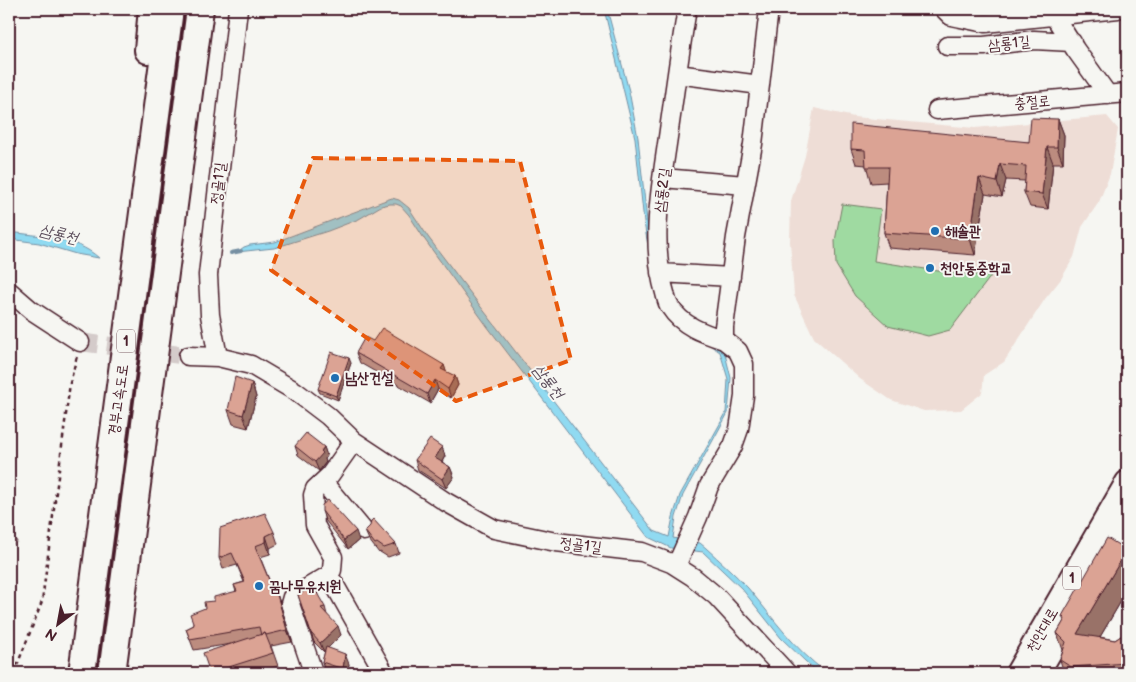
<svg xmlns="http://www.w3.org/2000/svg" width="1136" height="682" font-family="'Balsamiq Sans','Poor Story',sans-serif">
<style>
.built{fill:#eeddd6}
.green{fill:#9fdaa1;stroke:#747c66}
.water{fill:#90daf1;stroke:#748fa2}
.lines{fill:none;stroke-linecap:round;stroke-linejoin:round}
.stream{stroke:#748fa2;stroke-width:4}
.minor-tunnel{stroke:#d4cbca;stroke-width:18;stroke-dasharray:18 9;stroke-linecap:butt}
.minor-casing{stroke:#4a1f2b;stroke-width:21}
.major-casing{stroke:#4a1f2b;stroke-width:26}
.highway-casing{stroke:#4a1f2b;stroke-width:30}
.path{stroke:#4a1f2b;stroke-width:2.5;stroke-dasharray:4 4;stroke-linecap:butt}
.minor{stroke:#f6f6f2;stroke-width:18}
.major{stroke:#f6f6f2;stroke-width:22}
.highway{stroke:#f6f6f2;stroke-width:26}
.wall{fill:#bc8c7f;stroke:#4a1f2b}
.shaded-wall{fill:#997268;stroke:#4a1f2b}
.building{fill:#dba394;stroke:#4a1f2b}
.marked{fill:#e8590c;fill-opacity:0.2;stroke:#e8590c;stroke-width:4;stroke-dasharray:10 6;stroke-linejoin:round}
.poi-dot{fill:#1f6fb2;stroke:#f6f6f2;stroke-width:2}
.labels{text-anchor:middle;stroke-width:4;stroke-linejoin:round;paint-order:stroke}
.shield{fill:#f6f6f2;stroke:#7e6067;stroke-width:1}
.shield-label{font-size:14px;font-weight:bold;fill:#4a1f2b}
.street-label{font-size:15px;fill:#4a1f2b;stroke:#f6f6f2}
.poi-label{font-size:15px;font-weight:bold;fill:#4a1f2b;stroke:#f6f6f2;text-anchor:start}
.water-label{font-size:16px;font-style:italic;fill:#5c4e5c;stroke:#f6f6f2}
</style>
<rect width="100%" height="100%" fill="#f6f6f2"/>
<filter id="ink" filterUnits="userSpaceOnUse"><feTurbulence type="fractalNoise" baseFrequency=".02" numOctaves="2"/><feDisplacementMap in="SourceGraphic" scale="10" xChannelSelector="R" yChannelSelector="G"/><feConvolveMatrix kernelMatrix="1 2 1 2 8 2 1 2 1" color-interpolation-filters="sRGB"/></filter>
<g filter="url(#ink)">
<path class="built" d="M814,108L854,117L975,128L1107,116L1118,129L1110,174L1099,202L1082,227L1074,257L1061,279L1045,299L1004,362L984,375L982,393L961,410L924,411L891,400L860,379L814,338L794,295L790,242L791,201L805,156Z"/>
<path class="green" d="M842,204L881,209L874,261L951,273L991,276L950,330L928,336L888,326L855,296L836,265L835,241Z"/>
<path class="water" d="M604,9H607L629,91L638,138L647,221L658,288L724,350L731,378L728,413L683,495L676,517L673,538L700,543L706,548C720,561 735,574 748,588C775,620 793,648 827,673H819L805,661L781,638L742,589L703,552L671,548L648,537L487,326L425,240L409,215L401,206L396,204H390L381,206L359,219L328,231L274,248L237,252L244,247L250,245L275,242L386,200L392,198L399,200L409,208L428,237L481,307L654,531L669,537L673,517L680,495L726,413L728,379L720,352L665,315L655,289L644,222L635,138Z
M9,232C39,236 76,237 99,258L76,254L39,243L9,239Z"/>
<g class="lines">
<path class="stream" d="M231,253L241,251"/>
<path class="minor-tunnel" d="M80,342L188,356"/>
<defs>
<path id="minor" d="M687,9C680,49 675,89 669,130C662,182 649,240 665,293C666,297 667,303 670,307C682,326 703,333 724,340
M944,9L951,16L985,23L1118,9
M1054,16L1075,49L1108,95
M947,46H984L1034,40L1072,42
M677,74L760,85
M937,110L1127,93
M663,178L745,185
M660,273L731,277
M9,291L31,310L80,342
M188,356L218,357L251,365L295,391L328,416L354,441L446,502L494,529L556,542L642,552L671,563L693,577L716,596L787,673
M218,357L210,315L208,275L238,9
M323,482L364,531
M676,566L698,517L709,486L733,446L739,429L744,396V364L738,351L724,340V327L736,237L753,144L769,9
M329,575L382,669L380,673
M312,673V669L290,604L292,597L329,575L332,570L333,557L315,525L313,495L315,489L330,475L354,441"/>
<path id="major" d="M1099,568L1127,518
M1017,673L1127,482
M1038,673L1074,611"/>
<path id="highway" d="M148,50L152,9
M82,673L170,9
M112,673L200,9"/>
</defs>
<use href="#minor" class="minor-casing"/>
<use href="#major" class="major-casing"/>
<use href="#highway" class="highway-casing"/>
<path class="path" d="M9,545L17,541
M14,673L42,602L70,383L77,356"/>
<use href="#minor" class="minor"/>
<use href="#major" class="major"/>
<use href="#highway" class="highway"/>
</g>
<path class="wall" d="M1058,119L1064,135L1063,163H1053L1048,209L1030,207L1024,192L1025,181L1006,180L1002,197L985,194L975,255L889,248L884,233L887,182L871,183L866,165L856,164L851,149L1029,142Z
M373,341L444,365L446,372L455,376L458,385L451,398L438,389L430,403L360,363L356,353Z
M351,363L338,400L320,393L318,389Z
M252,383L256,397L248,428L233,424L228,410Z
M295,446L324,447L327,456L325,459L326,462L319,471L298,455Z
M442,447L445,456L442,462L450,467L454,477L446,488L418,470L415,460Z
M322,511L359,540L348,549L325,520Z
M365,531L396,544L399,553L388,557L380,552L379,553L369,540Z
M274,532L278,544L270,548V554L260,557L274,592L276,591L292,642L271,646L278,666L256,673H210L231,644L194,650L186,629L194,625L205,608L214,601L236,592L234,585L244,582L237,565L223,569L219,558Z
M1127,550V591L1100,637L1115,640L1127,632V673H1064L1060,660L1063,650L1057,633L1064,621L1062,616Z
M298,595L325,607L327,615L341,635L328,648L349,664L347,673H331L325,671L322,662L325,651L324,652L314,642Z"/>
<path class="shaded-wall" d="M1058,119L1064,135L1063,163L1057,147Z
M1047,147L1053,163L1048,209L1042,194Z
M1000,164L1006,180L1002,197L997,182Z
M979,178L985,194L975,255L970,239Z
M349,358L351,363L338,400L336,396Z
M444,365L447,374L441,369Z
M455,376L458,385L451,398L448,389Z
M435,380L438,389L430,403L427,394Z
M252,383L256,397L248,428L243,415Z
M324,447L327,456L325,459L326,462L319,471L315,462Z
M442,447L445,456L439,467L435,458Z
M450,467L454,477L446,488L442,479Z
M356,531L359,540L348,549L344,540Z
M266,536L270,548V554L266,542Z
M1127,550V591L1087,659L1077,634Z
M276,591L280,603L292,642L287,630Z
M338,626L341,635L324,652L320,643Z
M345,654L349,664L347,673H344L343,669Z"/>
<path class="building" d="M1031,118L1058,119L1057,147H1047L1042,194L1024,192L1026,166L1000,164L997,182L979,178L970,239L884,233L888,167H866L865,150L851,149V124L1029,142Z
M382,328L444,365L441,369L455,376L448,389L435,380L427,394L356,353L365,337L373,341Z
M331,352L349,358L336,396L318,389Z
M235,377L252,383L243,415L228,410Z
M306,433L324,447L321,451L323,453L315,462L295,446Z
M430,439L442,447L435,458L450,467L442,479L415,460Z
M328,500L356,531L344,540L322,511V505Z
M265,513L274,532L266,536V542L255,546L274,592L276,591L287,630L266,635L265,633L261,635L259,627L190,639L186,629L194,625L190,614L205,608L204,602L214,601V597L237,591L234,585L245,582L232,553L219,558L220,528Z
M373,519L396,544L384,548L377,543L375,544L365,531L370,526L371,521Z
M1107,538L1127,550L1077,634L1115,640L1127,632V663L1071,667L1060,660L1066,642L1057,633L1065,619L1062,616Z
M313,586L325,607L321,608L338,626L320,643L311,633L298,595Z
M265,633L273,653L210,673L203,653Z
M326,647L345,654L343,669L322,662Z"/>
</g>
<path class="marked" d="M313,158L520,161L571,360L456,401L271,270Z"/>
<g class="poi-dot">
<circle cx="935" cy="231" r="5"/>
<circle cx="930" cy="268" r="5"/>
<circle cx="335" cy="378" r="5"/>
<circle cx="259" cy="586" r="5"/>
</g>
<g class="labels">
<g class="shield">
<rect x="117" y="329.5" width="18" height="23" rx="4"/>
<rect x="1063" y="566.5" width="18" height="23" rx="4"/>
</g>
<g class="shield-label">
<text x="126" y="346">1</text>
<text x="1072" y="583">1</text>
</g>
<g class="street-label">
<text transform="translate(1009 43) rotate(-6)" y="5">삼룡1길</text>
<text transform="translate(1032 102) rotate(-5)" y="5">충절로</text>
<text transform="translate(218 183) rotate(-84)" y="5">정골1길</text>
<text transform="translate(662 190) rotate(-83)" y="5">삼룡2길</text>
<text transform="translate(118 400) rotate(-82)" y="5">경부고속도로</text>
<text transform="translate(581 545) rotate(7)" y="5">정골1길</text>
<text transform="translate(1042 630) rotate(-60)" y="5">천안대로</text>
</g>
<g class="poi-label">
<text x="945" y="236">해솔관</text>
<text x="940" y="273">천안동중학교</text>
<text x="345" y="383">남산건설</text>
<text x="269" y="591">꿈나무유치원</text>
</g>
<g class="water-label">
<text transform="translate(59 233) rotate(14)" y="6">삼룡천</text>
<text transform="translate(549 381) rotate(52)" y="6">삼룡천</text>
</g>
</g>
<rect width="1136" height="682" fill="none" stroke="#f6f6f2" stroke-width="30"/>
<rect x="15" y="15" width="1106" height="652" fill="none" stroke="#4a1f2b" stroke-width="2" filter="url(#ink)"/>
<g transform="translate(58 624) rotate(212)" stroke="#f6f6f2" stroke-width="4" paint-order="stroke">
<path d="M0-4L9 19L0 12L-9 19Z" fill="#4a1f2b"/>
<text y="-8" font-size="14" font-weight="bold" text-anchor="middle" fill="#4a1f2b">N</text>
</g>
</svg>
